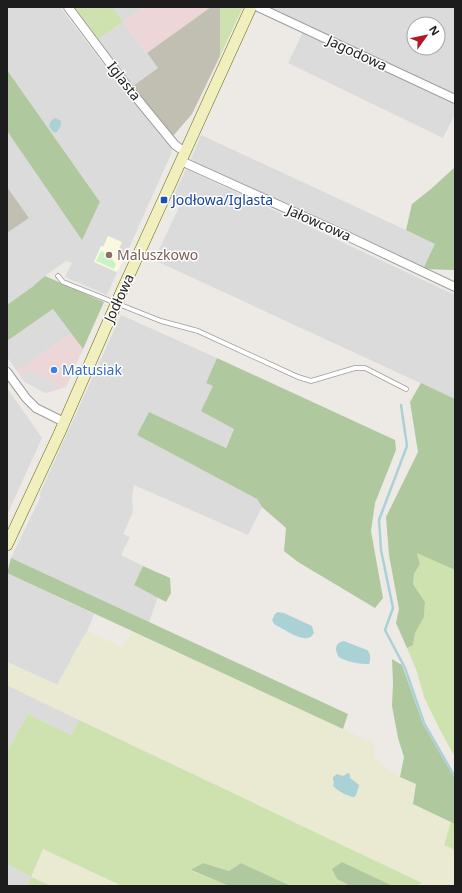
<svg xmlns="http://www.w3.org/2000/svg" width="462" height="893" font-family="'Noto Sans',sans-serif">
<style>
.residential{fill:#dbdbdb;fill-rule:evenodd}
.commercial{fill:#ecd6d7}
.education{fill:#fbf8e0}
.construction{fill:#c1bfb1}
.farmland{fill:#eae9d2}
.grass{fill:#cee2b0}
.forest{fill:#afc89e}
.park{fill:#c7f3c6}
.parking{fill:#ddd}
.water{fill:#aad1d6}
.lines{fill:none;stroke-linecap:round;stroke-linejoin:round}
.stream{stroke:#aad1d6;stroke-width:2.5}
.lane-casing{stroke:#9e9e9e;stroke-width:5.5}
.street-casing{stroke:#9e9e9e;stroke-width:10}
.secondary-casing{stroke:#676811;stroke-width:12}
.lane{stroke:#fff;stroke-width:4}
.street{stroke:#fff;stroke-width:8}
.secondary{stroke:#f2efbe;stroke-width:11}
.transit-dot{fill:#1a4fb4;stroke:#fff;stroke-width:1.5}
.education-dot{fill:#8d6e63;stroke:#fff;stroke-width:1.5}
.shop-dot{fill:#3f7fe0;stroke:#fff;stroke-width:1.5}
.labels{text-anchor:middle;stroke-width:3;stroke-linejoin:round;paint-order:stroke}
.street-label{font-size:14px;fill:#1d1d1d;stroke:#fff}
.transit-label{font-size:14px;fill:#164399;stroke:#fff;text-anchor:start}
.education-label{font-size:14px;fill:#785e54;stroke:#fff;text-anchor:start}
.shop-label{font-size:14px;fill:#366cbe;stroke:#fff;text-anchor:start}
</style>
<rect width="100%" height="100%" fill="#edeae5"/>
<path class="residential" d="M7,7H60L111,74L172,150L171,154L125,257L101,246L94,262L117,272L107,295L65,277L72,263L66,261L35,283L36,285L7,305V233L29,218L7,187V131L82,239L100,202L7,70Z
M113,7H144L123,22L158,68L133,86L97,40L123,22Z
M268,7H455V95ZM414,24H438V48H414Z
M303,32L455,104V114L443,138L288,63Z
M201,135L436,244L423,269L190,161Z
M186,169L455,295V399L154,260L181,203L172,199Z
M53,309L71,333L17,371L7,357V341Z
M121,315L217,358L206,383L213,386L234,429L225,448L149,412L137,435L257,499L262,507L248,535L134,485L132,496L133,512L123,534L130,537L121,555L143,566L134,585L158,597L149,622L11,558L41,496L39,495Z
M7,388L42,438L7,515Z
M7,573L94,614L86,634L76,650L58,685L7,662Z
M7,685L79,720L71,735L28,714L7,751Z
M7,864L31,877L27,886H7Z"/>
<path class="commercial" d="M144,7H211L147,53L123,22Z
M71,333L83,349L66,387L45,393L24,381L17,371Z"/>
<path class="education" d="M108,236L122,242L117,253L125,257L117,272L94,262L101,246L103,247Z"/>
<path class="construction" d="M211,7H220V56L192,114L173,136L133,86L158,68L147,53Z
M7,187L29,218L7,233Z"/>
<path class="farmland" d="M87,631L122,647L133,631L375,744L374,756L381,764L400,777L416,784L413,804L451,822L444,845L455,850V886H427L79,720L7,685V662L57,685L76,650Z
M43,849L122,886H51L31,877Z"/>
<path class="grass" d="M74,7H113L123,22L97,40L73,8Z
M220,7H243L220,56Z
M417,552L455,570V757L439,728L424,697L417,672L407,648L413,645L415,633L424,617L425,602L413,584L414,574L420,564Z
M28,714L71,735L79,720L422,883L416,886H393L342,862L333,869L337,879L350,886H291L241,863L229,871L203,863L192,871L229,886H122L43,849L31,877L51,886H27L31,877L7,864V751Z
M451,822L455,824V850L444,845Z"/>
<path class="forest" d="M7,70L100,202L82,240L7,131Z
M455,167V270L423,269L435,244L406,230L412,204L431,189Z
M45,276L104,302L83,349L53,309L7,341V305L35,285V284Z
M217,358L395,440L396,450L375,503L371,531L383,598L375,608L298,562L284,551L286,528L262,507L257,499L137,435L149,412L226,448L234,429L201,411L213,386L206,383Z
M421,383L455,399V570L417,553L420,564L414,574L413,584L425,602L424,617L415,633L413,645L407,648L396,623L399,609L389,555L386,517L418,452L410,402Z
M11,558L348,714L343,729L7,573Z
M143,566L170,578L171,593L166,602L134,585Z
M392,659L402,665L423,724L455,779V824L413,804L416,784L400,777L404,757L398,738L392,706L393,683Z
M342,862L393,886H350L337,879L332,869Z
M203,863L229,871L241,863L291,886H229L191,870Z"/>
<path class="park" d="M101,251L107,254L116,264L114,269L96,261Z"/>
<path class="parking" d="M26,372H33L59,384L56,390L45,393L24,381L20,375Z"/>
<path class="water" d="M56,118L61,121V125L57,132H53L49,126C50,122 52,119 56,118Z
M278,612L284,613L312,626L314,633C312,636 310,638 307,638C299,640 282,628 274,624L272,620L275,614Z
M344,641L367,650C371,654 371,659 369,664C363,665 342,661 338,656C338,656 336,650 336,650C336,644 339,642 344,641Z
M348,773L350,774V778L358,784L359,786L356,795L354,797C347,796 338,791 333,786L334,782L333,780V777L337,774L343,776Z"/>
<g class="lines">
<path class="stream" d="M401,405L407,446L379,520L381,550L393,608L385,630L405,668L424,723L455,777"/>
<defs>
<path id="lane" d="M58,276L63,282L161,321L198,331L298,377L311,381L355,368H365L406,389"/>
<path id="street" d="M68,7L130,90L175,145L185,152
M258,7L455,99
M181,161L347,236L455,287
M7,372L26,398L36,408L64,422"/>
<path id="secondary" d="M7,545L59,434L120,295L251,7"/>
</defs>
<use href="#lane" class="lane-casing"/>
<use href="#street" class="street-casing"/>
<use href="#secondary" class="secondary-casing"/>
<use href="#lane" class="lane"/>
<use href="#street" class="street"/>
<use href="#secondary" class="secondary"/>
</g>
<rect class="transit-dot" x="160" y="196" width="8" height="8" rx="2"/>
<circle class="education-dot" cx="109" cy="255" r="4"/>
<circle class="shop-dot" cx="54" cy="370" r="4"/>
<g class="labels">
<g class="street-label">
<text transform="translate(357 53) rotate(25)" y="5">Jagodowa</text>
<text transform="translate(124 81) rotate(52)" y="5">Iglasta</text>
<text transform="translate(319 223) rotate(24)" y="5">Jałowcowa</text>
<text transform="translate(119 298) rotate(-65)" y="5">Jodłowa</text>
</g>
<g class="transit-label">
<text x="172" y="205">Jodłowa/Iglasta</text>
</g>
<g class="education-label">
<text x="117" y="260">Maluszkowo</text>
</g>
<g class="shop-label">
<text x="62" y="375">Matusiak</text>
</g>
</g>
<rect width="462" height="893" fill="none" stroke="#1d1d1d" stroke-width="16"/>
<g transform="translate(426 36) rotate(57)"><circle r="19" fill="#ffffff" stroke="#a5a5a5"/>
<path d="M0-3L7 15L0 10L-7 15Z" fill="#b41727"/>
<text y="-6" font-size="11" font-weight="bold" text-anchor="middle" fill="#1d1d1d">N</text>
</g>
</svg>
